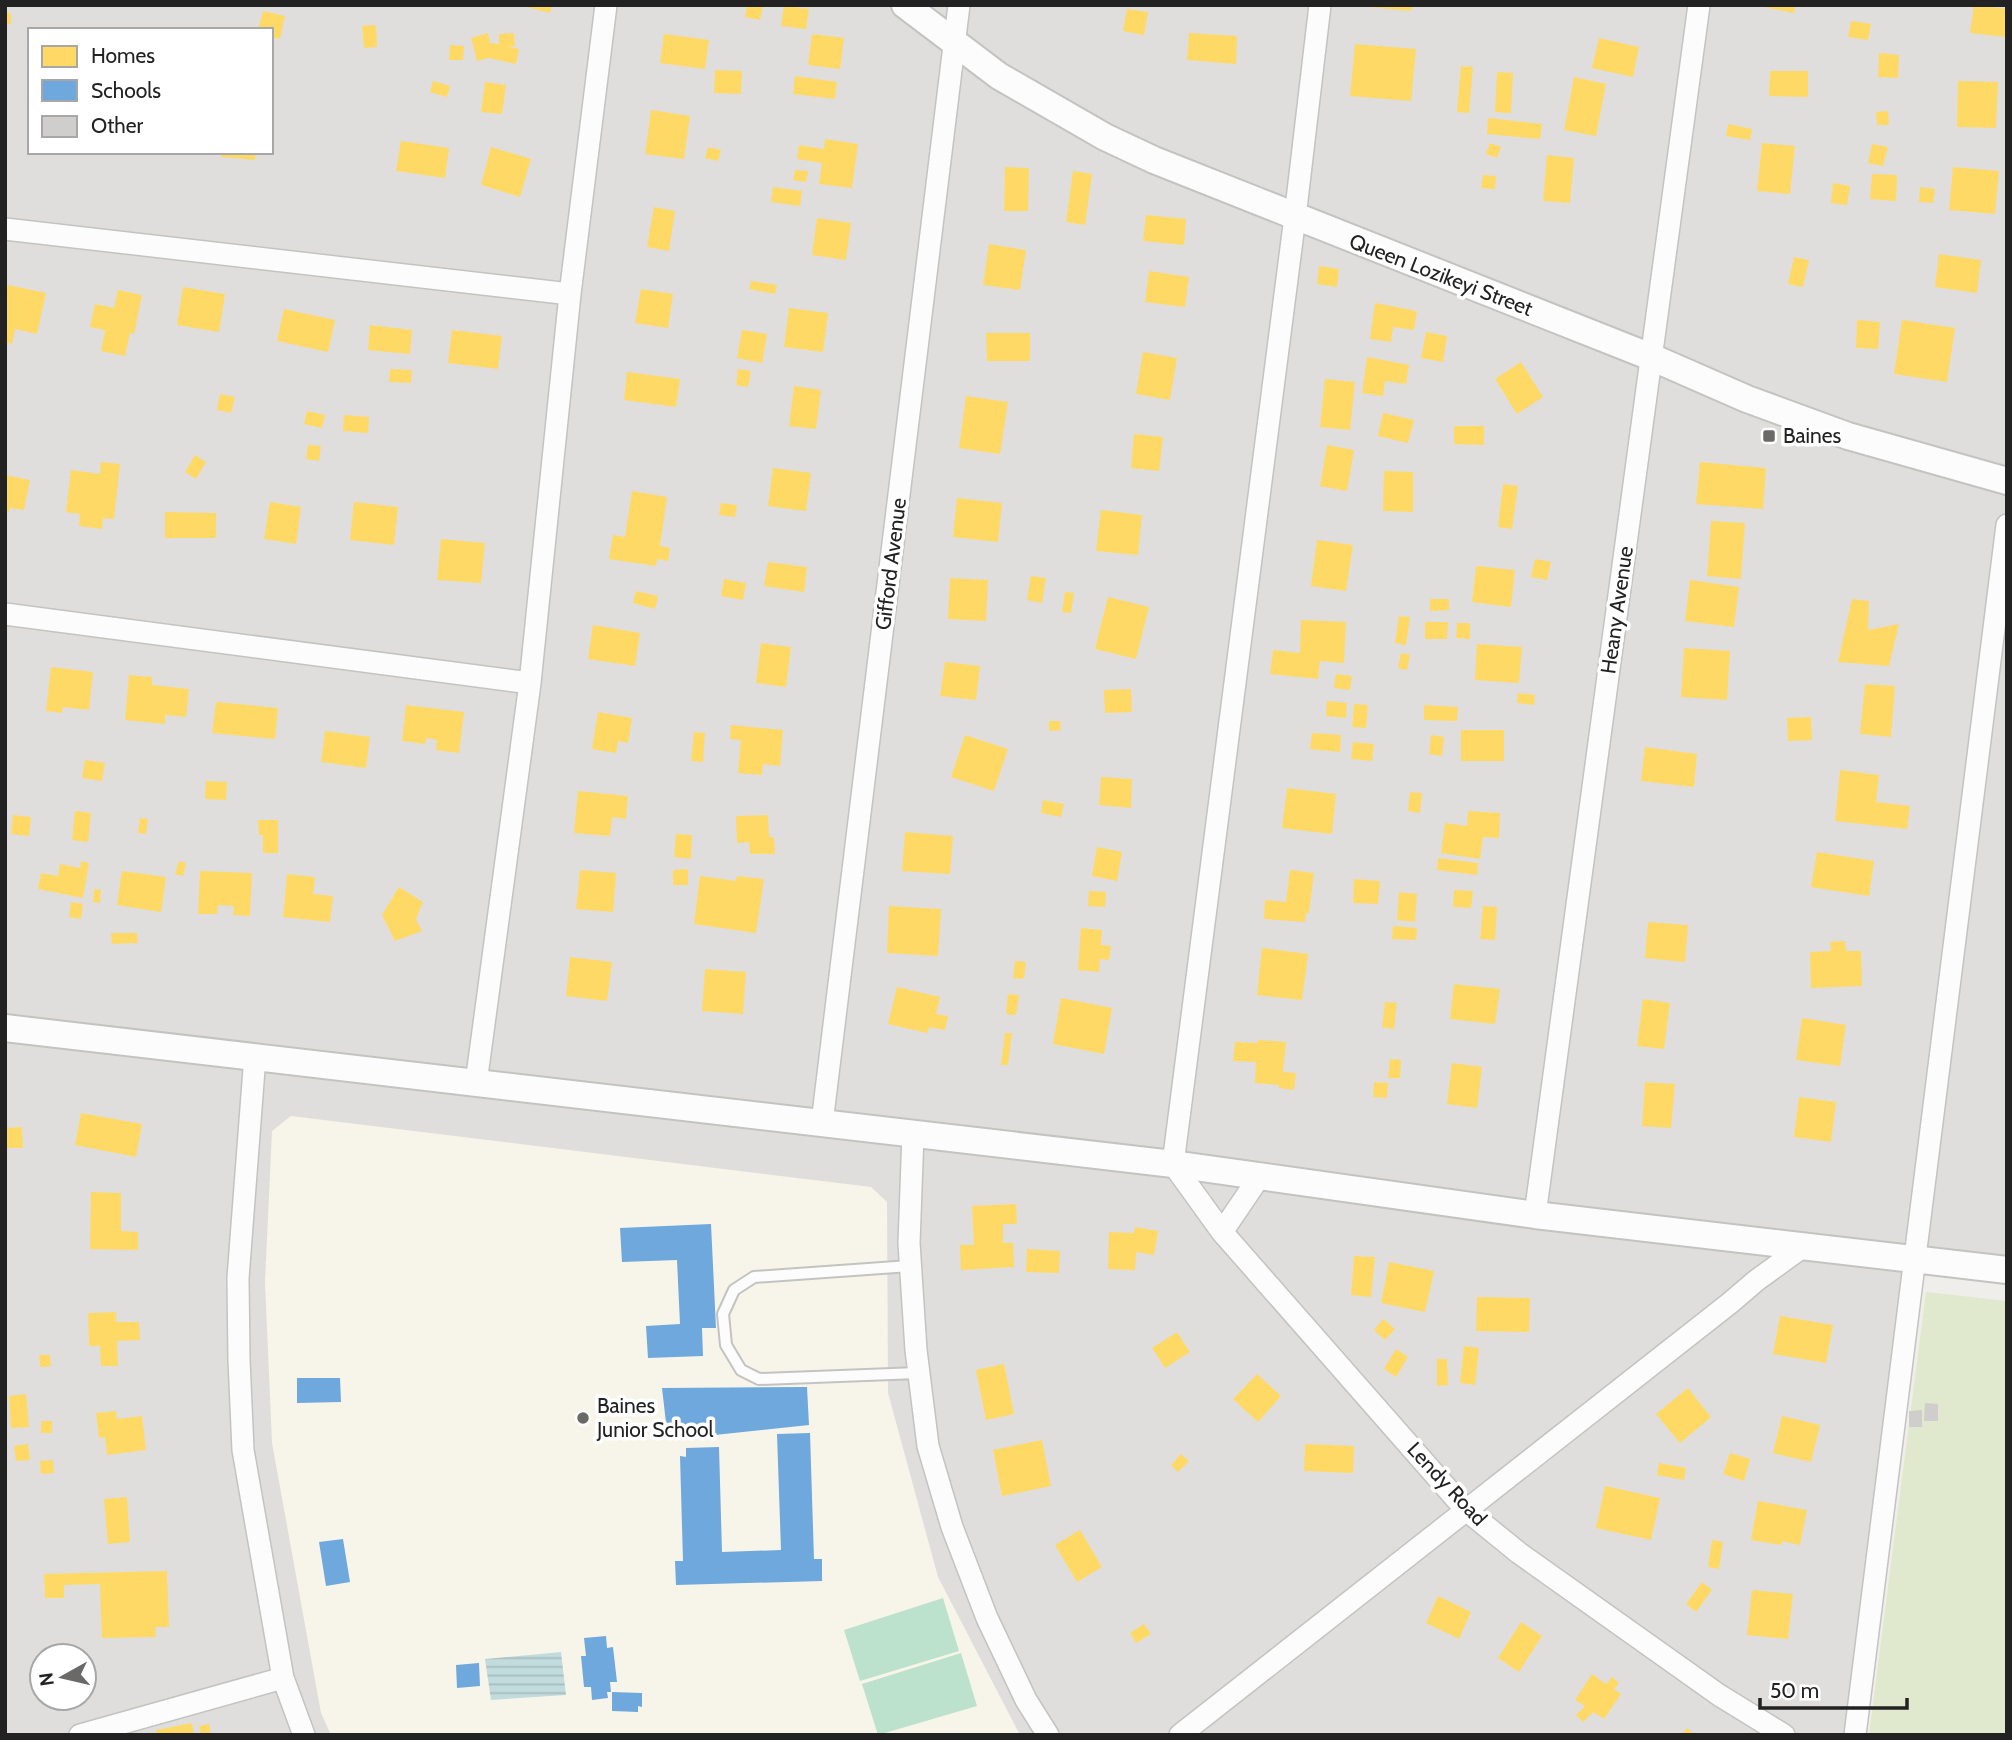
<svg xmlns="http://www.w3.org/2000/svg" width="2012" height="1740" font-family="Cabin,sans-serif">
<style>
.residential{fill:#dfdedc;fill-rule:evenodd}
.education{fill:#f7f5e9}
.grass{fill:#e0e8ce}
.pitch{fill:#bce1cd}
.water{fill:url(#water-rules)}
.homes{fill:#ffd966}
.schools{fill:#6fa8dc}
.building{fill:#d0cecc}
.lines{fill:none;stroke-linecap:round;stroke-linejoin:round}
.service-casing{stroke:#c3c3c1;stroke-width:14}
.minor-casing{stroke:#c3c3c1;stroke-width:24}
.tertiary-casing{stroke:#c3c3c1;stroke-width:30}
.service{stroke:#fdfcfc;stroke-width:10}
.minor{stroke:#fdfcfc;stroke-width:21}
.tertiary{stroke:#fdfcfc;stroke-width:26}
.poi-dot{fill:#6a6968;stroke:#fff;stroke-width:2.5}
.labels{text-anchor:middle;stroke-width:7;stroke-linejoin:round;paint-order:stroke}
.street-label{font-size:21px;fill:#222;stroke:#fff}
.poi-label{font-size:21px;fill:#222;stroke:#fff;text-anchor:start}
</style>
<defs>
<pattern id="water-rules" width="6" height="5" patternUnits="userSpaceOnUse" patternTransform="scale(1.75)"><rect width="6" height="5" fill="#c2dcde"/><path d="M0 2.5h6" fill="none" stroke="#a6bcbe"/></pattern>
</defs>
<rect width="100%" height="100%" fill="#f0eeeb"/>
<path class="residential" d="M5,5H2007V1262L1909,1250L1849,1735H5ZM30,30H271V152H30ZM42,1656H84V1698H42Z"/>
<path class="education" d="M291,1116L871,1187L887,1202L888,1393L938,1577L1020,1735H331L321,1713L272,1443L265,1282L272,1131Z"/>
<path class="grass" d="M1926,1292L2007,1301V1735H1869Z"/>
<path class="pitch" d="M943,1598L959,1651L860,1681L844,1630Z
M961,1653L977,1706L878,1735L862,1684Z"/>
<path class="water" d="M561,1652L566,1695L491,1700L485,1659Z"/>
<path class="homes" d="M519,5H552L550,13Z
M747,5H763L760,20L745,17Z
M1370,5H1412L1411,11L1370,7Z
M1754,5H1795L1794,13Z
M1974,5L2007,9L2006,37L1970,33Z
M784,6L809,9L806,29L781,26Z
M1127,9L1148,12L1144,35L1123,31Z
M263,11L285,16L280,39L271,37V30H258Z
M5,13H11V24H5Z
M1851,21L1871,24L1868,40L1848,37Z
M376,25L377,47L364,48L362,26Z
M488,33L490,43L499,44V34L514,33L515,46L509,47L519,49L516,64L489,58L477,61L471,38Z
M1189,33L1237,36L1236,64L1187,60Z
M664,34L709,40L705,69L660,63Z
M812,34L844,38L840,69L808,65Z
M1599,38L1639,47L1633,77L1592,68Z
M1355,44L1416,49L1411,101L1350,96Z
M450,45L464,46L463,60H449Z
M1879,53L1899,55L1898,78L1878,77Z
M1461,66L1473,67L1469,113L1457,112Z
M715,70L742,71L741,94L714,93Z
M1770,71H1808V97L1769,96Z
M1497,72L1513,73L1511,113L1495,112Z
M795,76L837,82L835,99L793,94Z
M1574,77L1606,84L1596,136L1564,130Z
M433,81L450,86L447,97L430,92Z
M1958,81L1998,82L1996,128L1957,127Z
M485,82L506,85L502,114L481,112Z
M651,110L690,116L684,159L645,154Z
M1888,111L1889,125H1877L1876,112Z
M1488,118L1542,124L1540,139L1487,134Z
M1728,124L1752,129L1750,140L1726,136Z
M825,139L858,144L852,188L819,184L822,163L797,159L799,145L824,149Z
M401,141L449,148L445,178L396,171Z
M1490,143L1501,147L1497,158L1486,154Z
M1762,143L1795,146L1790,194L1757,191Z
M1872,144L1888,147L1883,166L1868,163Z
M491,147L531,159L520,197L481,185Z
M708,147L721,150L718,161L705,158Z
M221,152H256L255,160L221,157Z
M1547,155L1574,158L1570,203L1543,201Z
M1005,167L1029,168L1028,211H1004Z
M1953,167L1999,171L1995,214L1949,210Z
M795,170L808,171L806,182L793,180Z
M1073,171L1092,174L1085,225L1066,222Z
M1872,174L1897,175L1896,201L1870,199Z
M1483,175L1496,176L1495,189L1481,188Z
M1833,183L1850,186L1847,205L1831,203Z
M773,187L802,191L800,206L771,202Z
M1920,187L1935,189L1933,203L1919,202Z
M654,207L675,211L669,251L647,247Z
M1146,215L1186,219L1184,245L1143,241Z
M817,218L851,223L846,260L812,255Z
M989,244L1026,250L1020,290L983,285Z
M1939,254L1981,260L1977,293L1935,287Z
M1794,257L1809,260L1803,287L1788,284Z
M1319,266L1339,269L1337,287L1317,284Z
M1149,271L1189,277L1185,307L1145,302Z
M751,281L777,285L775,294L749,289Z
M8,285L46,293L37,334L15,329L12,344L5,342V297Z
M183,287L225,294L219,332L177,325Z
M641,289L673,294L668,328L635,323Z
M118,290L142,295L134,334L130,333L125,356L101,351L105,330L90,327L95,304L114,308Z
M1375,303L1417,311L1414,330L1393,327L1391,342L1370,339Z
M789,308L828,313L823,352L784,347Z
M284,309L335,320L328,352L277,341Z
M1857,320L1880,322L1878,349L1856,348Z
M1902,320L1955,328L1947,382L1894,374Z
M370,325L412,330L410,354L368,350Z
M452,330L502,336L498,369L448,363Z
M742,330L767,334L762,363L737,358Z
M1426,332L1447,336L1443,362L1421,358Z
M986,333H1030V361H987Z
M1143,352L1177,358L1170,400L1136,394Z
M1367,357L1409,365L1406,384L1385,381L1383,396L1362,393Z
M1521,362L1543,397L1517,414L1495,379Z
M390,369L412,370L411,383L389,382Z
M738,369L751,371L748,387L736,385Z
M627,372L680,379L676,407L624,400Z
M1325,379L1355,382L1350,430L1320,427Z
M794,386L821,390L816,429L789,426Z
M220,394L235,397L231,413L217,410Z
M966,396L1008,402L1000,454L959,448Z
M307,411L325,415L322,428L304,424Z
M1383,413L1414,420L1408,443L1378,436Z
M344,415L369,417L368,433L343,431Z
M1454,426H1484V445L1454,444Z
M1134,434L1163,437L1159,471L1131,468Z
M308,445L321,446L319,461L306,459Z
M1327,445L1354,450L1347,491L1320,486Z
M195,455L206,462L196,479L185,472Z
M101,462L120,464L114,519L103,518L102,529L79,526L80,514L66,512L71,470L100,474Z
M1700,462L1766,468L1763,509L1696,504Z
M773,468L811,473L806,511L768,506Z
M1384,471L1413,472V512L1383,511Z
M5,475L30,480L24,510L10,508L9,512L5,511Z
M1503,484L1518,486L1512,529L1498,527Z
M632,491L667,497L660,546L670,548L668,561L657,559L656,566L609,559L613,535L625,537Z
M957,498L1002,503L998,542L953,537Z
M270,502L301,507L296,544L264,539Z
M354,502L398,507L394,545L350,540Z
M721,503L737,505L735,517L719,515Z
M1101,510L1142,515L1138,555L1096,551Z
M165,512L216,513V538H165Z
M1711,521L1745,523L1741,579L1707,576Z
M441,539L485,543L481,583L437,580Z
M1317,540L1353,545L1346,591L1311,586Z
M1535,559L1551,562L1547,580L1531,577Z
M768,562L807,567L804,592L764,586Z
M1476,566L1515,570L1511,607L1472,602Z
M1031,576L1046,578L1042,603L1027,600Z
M950,578L988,580L986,621L948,619Z
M724,579L746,583L743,600L721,596Z
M1690,580L1739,587L1734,627L1685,621Z
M636,591L658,596L655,609L633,603Z
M1065,592L1074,593L1071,613L1062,612Z
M1108,597L1149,607L1136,659L1095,649Z
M1430,599H1449V610L1430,611Z
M1852,599L1869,601L1868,630L1899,624L1889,666L1838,662Z
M1399,616L1410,617L1406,645L1395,643Z
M1301,620L1346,622L1344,663L1320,661L1318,679L1270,674L1273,650L1300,653Z
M1425,622H1448L1447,639H1425Z
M1457,623H1470V639L1456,638Z
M593,625L640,633L635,666L588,659Z
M761,643L791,647L786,687L756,683Z
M1477,644L1522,647L1519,683L1475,680Z
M1684,648L1730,651L1727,700L1681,697Z
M1401,653L1410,655L1407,670L1398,668Z
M945,662L980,666L976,700L940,696Z
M51,667L93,672L89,710L63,707L62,713L46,711Z
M1336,674L1352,676L1350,690L1334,688Z
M129,675L152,677V685L189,689L186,717L165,715V724L125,720Z
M1865,684L1895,686L1891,737L1860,734Z
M1131,689L1132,712L1105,713L1104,690Z
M1518,693L1535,695L1534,705L1517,703Z
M1327,701L1347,703L1346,718L1326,716Z
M216,702L278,708L275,739L212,733Z
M1354,704L1368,705L1366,728L1352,727Z
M406,705L464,712L459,753L436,750L437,740L426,738L425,744L402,741Z
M1424,705L1458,707L1457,721L1424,720Z
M598,712L632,718L628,743L618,741L616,753L592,749Z
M1811,717L1812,740L1788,741L1787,718Z
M1049,721H1060L1061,730L1049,731Z
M731,725L783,730L780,766L763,764L762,775L738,773L741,740L730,739Z
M1461,730H1504V761H1461Z
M325,731L370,737L366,768L321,762Z
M694,732L705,733L703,762L691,761Z
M1312,733L1341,735L1340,752L1310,749Z
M965,735L1008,749L994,791L951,777Z
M1431,735L1444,737L1442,756L1429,754Z
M1353,742L1374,744L1372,761L1351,759Z
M1645,747L1697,754L1694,787L1641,781Z
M85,760L105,763L102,781L82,778Z
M1840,770L1879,775L1876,802L1910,806L1907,829L1835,821Z
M1101,777L1132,779L1131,808L1099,805Z
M206,781L227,782L226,800L205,799Z
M1287,788L1336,794L1332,834L1282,828Z
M578,791L628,796L626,819L612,817L610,836L574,833Z
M1410,792L1422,793L1420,813L1408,811Z
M1043,800L1064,804L1061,817L1041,813Z
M75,811L91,813L88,842L72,840Z
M1468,811L1500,813L1499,838L1483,837L1480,859L1441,853L1445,823L1467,826Z
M13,815L31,817L29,836L11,834Z
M768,815L769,837H774L775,854H750L749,842L737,843L736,816Z
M140,818L148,819L146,834L138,833Z
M258,820H278V853H263V835H259Z
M905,832L953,836L950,874L902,871Z
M676,834L692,835L691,859L674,857Z
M1097,847L1122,852L1117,881L1092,876Z
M1817,852L1874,861L1869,896L1811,887Z
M1438,858L1478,863L1477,875L1437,870Z
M81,861L89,863L83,898L38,889L41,873L58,876L60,864L80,868Z
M179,861L186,863L183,876L175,874Z
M688,869V885H673V870Z
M580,870L616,873L613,912L576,909Z
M1290,870L1314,873L1309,913H1306L1305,922L1264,919L1265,900L1286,902Z
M122,871L166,877L161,912L117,905Z
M200,871L252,873L250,916L233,915L234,906L218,905L217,914H198Z
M287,874L315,877L313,894L333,896L330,922L283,917Z
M700,876L736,881L737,876L764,879L756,933L694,924Z
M1354,879L1380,881L1378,904L1353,903Z
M399,887L423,902L416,919L422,931L395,941L382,915Z
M94,889L101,890L100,903L93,902Z
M1454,890L1473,891L1471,908L1453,907Z
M1089,891L1106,892L1105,907L1088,906Z
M1399,892L1417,894L1415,922L1397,920Z
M71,902L83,904L81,919L69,917Z
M889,906L941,909L938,956L887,953Z
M1483,906L1497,907L1495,940L1480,939Z
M1648,922L1688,925L1685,962L1645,958Z
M1393,926L1417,928L1416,940L1392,939Z
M1081,928L1102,930L1101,945L1111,946L1109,960L1100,959L1099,972L1078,970Z
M111,933H137L138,943L112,944Z
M1845,941L1846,951H1861L1862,986L1811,988L1810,952L1831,951L1830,942Z
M1262,948L1308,954L1302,1000L1257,995Z
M570,957L612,962L607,1001L566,996Z
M1015,961L1026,962L1024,979L1013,978Z
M705,969L746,972L743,1014L702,1011Z
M1454,984L1500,989L1495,1024L1450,1019Z
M897,987L940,997L936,1014L948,1016L945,1030L929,1027L927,1033L888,1024Z
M1008,994L1019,995L1016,1015L1006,1014Z
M1061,998L1112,1008L1104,1054L1053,1044Z
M1643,999L1670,1003L1664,1049L1637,1046Z
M1385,1002L1397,1003L1394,1029L1382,1027Z
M1802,1018L1846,1025L1840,1066L1796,1060Z
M1005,1033H1012L1008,1065H1001Z
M1258,1040L1286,1042L1283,1072L1296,1073L1294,1090L1279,1088V1085L1255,1083L1256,1062L1233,1061L1235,1042L1258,1043Z
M1390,1059L1401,1060L1400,1078H1388Z
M1452,1063L1482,1067L1477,1108L1447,1104Z
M1374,1082L1388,1083L1387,1098L1373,1097Z
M1645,1082L1675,1084L1671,1128L1642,1126Z
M1799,1097L1836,1102L1831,1142L1794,1137Z
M81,1113L142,1124L136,1157L75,1145Z
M22,1127L23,1148H7L6,1128Z
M91,1192L121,1193V1231L138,1232V1250L90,1249Z
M1016,1204L1017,1224H1003V1243H1013L1014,1267L961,1270L960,1245H974L972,1206Z
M1135,1227L1158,1231L1154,1255L1136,1252L1135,1270L1108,1269L1109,1232L1134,1233Z
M1027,1249L1060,1251L1059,1273L1026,1272Z
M1354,1256L1375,1257L1371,1297L1351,1295Z
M1389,1262L1434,1271L1425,1312L1381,1303Z
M1477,1297L1530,1298L1529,1332L1476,1331Z
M116,1312V1322H139L140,1340L117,1341L118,1366H101L100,1346H89L88,1313Z
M1780,1316L1833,1325L1826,1363L1773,1354Z
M1383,1319L1395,1329L1385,1340L1374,1330Z
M1177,1332L1190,1352L1165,1368L1152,1348Z
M1464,1346L1479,1348L1475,1385L1460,1383Z
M1396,1349L1408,1357L1396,1377L1384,1369Z
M39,1355H50L51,1366L40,1367Z
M1437,1359H1447L1448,1385L1437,1386Z
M1004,1364L1014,1414L986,1420L976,1370Z
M1257,1374L1281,1396L1258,1422L1233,1399Z
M1688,1388L1711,1417L1680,1443L1656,1414Z
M26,1394L29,1427L11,1428L9,1396Z
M116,1411L117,1419L142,1416L146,1450L107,1455L105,1437L99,1438L96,1413Z
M1782,1416L1820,1425L1811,1462L1773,1453Z
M41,1421H52V1433H41Z
M1042,1440L1051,1486L1002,1496L993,1450Z
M28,1444L30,1460L16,1461L14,1446Z
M1305,1444L1354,1446L1353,1473L1304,1471Z
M1730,1453L1750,1459L1744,1481L1723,1474Z
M1181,1454L1189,1461L1178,1472L1171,1465Z
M53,1460L54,1473L41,1474L40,1461Z
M1659,1463L1686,1468L1684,1480L1657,1475Z
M1605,1486L1660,1498L1651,1540L1596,1528Z
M127,1497L130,1542L108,1544L104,1499Z
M1758,1501L1807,1510L1800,1545L1782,1541V1545L1751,1540Z
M1080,1530L1102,1567L1077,1582L1055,1545Z
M1712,1540L1723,1542L1719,1569L1708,1567Z
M167,1571L169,1627H155L156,1637L102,1638L100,1584L64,1585V1598H45L44,1574Z
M1702,1582L1712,1590L1696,1612L1686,1604Z
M1752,1590L1793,1594L1788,1639L1747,1635Z
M1438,1596L1471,1612L1459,1639L1426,1623Z
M1521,1622L1542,1636L1519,1672L1498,1658Z
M1144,1624L1151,1634L1136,1643L1130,1633Z
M1592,1674L1606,1684L1612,1677L1619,1683L1614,1689L1621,1694L1604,1719L1593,1712L1583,1722L1576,1715L1585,1706L1575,1700Z
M192,1723L194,1735H157L156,1730Z
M209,1724L211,1735H201L199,1726Z
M1687,1728L1695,1735H1681Z"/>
<path class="schools" d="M711,1224L716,1328H702L703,1356L648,1358L646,1326L680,1324L677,1260L622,1262L620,1228Z
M297,1378H340L341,1402L297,1403Z
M807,1387L809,1425L668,1440L662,1388Z
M810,1433L814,1559H822V1581L676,1585L675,1561H683L680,1456L686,1457V1448L719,1447L722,1552L781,1550L777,1434Z
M343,1539L350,1582L326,1586L319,1542Z
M606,1636L607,1648L613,1647L617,1682H610L611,1692H607L608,1698L592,1700L591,1687H584L581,1656H586L584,1638Z
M479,1663L480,1686L457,1688L456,1665Z
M612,1692L642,1693V1707L638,1706V1712L612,1711Z"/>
<path class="building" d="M1925,1403L1938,1404V1421H1924Z
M1922,1410V1427H1909V1411Z"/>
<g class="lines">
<defs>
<path id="service" d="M910,1266L754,1277L734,1290L723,1314L726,1345L741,1370L759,1379L918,1373"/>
<path id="minor" d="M1320,5L1295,217L1173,1164L1222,1232L1466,1510L1519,1553L1719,1695L1784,1735
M5,229L570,294
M5,614L530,683
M255,1056L238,1278L239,1360L243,1450L283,1678L304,1735
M476,1083L530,683L570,294L606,5
M822,1123L959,5
M913,1134L909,1243L916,1350L928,1446L952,1527L987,1618L1026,1700L1048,1735
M1535,1215L1699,5
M1222,1232L1260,1176
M80,1735L283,1678
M1180,1735L1730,1303L1757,1280L1804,1246
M1855,1735L2007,525"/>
<path id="tertiary" d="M905,5L999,76L1105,137L1154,160L1651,357L1747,399L1848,436L2007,481
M5,1028L1173,1164L1535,1215L2007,1270"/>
</defs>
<use href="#service" class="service-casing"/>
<use href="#minor" class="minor-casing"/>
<use href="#tertiary" class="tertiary-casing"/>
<use href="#service" class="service"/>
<use href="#minor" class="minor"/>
<use href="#tertiary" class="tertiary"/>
</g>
<g class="poi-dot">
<rect x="1762" y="429" width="14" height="14" rx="3.5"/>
<circle cx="583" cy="1418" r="7"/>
</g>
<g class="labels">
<g class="street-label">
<text transform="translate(1441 275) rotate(21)" y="7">Queen Lozikeyi Street</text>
<text transform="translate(891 564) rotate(-83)" y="7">Gifford Avenue</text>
<text transform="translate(1617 610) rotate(-82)" y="7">Heany Avenue</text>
<text transform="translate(1447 1484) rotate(47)" y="7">Lendy Road</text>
</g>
<g class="poi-label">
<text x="1783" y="443">Baines</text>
<text x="597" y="1413">Baines<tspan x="597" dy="24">Junior School</tspan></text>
</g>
</g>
<rect width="2012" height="1740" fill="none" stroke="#222222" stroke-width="14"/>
<rect x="28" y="28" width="245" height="126" fill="#ffffff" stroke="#a7a7a7" stroke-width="2"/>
<rect x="42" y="46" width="35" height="21" fill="#ffd966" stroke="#a7a7a7" stroke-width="2"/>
<text x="91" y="63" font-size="21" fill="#222222">Homes</text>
<rect x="42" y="80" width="35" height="21" fill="#6fa8dc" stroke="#a7a7a7" stroke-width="2"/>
<text x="91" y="98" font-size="21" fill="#222222">Schools</text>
<rect x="42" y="116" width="35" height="21" fill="#d0cecc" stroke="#a7a7a7" stroke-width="2"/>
<text x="91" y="133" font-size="21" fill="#222222">Other</text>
<g transform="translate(63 1677) rotate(262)"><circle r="33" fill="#ffffff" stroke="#a7a7a7" stroke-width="2"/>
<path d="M0-5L12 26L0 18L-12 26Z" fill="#6a6968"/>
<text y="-10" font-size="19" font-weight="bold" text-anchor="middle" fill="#222222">N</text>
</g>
<path d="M1760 1698v10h147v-10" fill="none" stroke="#222222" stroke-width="3.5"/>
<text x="1770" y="1698" font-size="21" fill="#222222" stroke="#ffffff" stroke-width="5" paint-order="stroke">50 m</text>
</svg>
